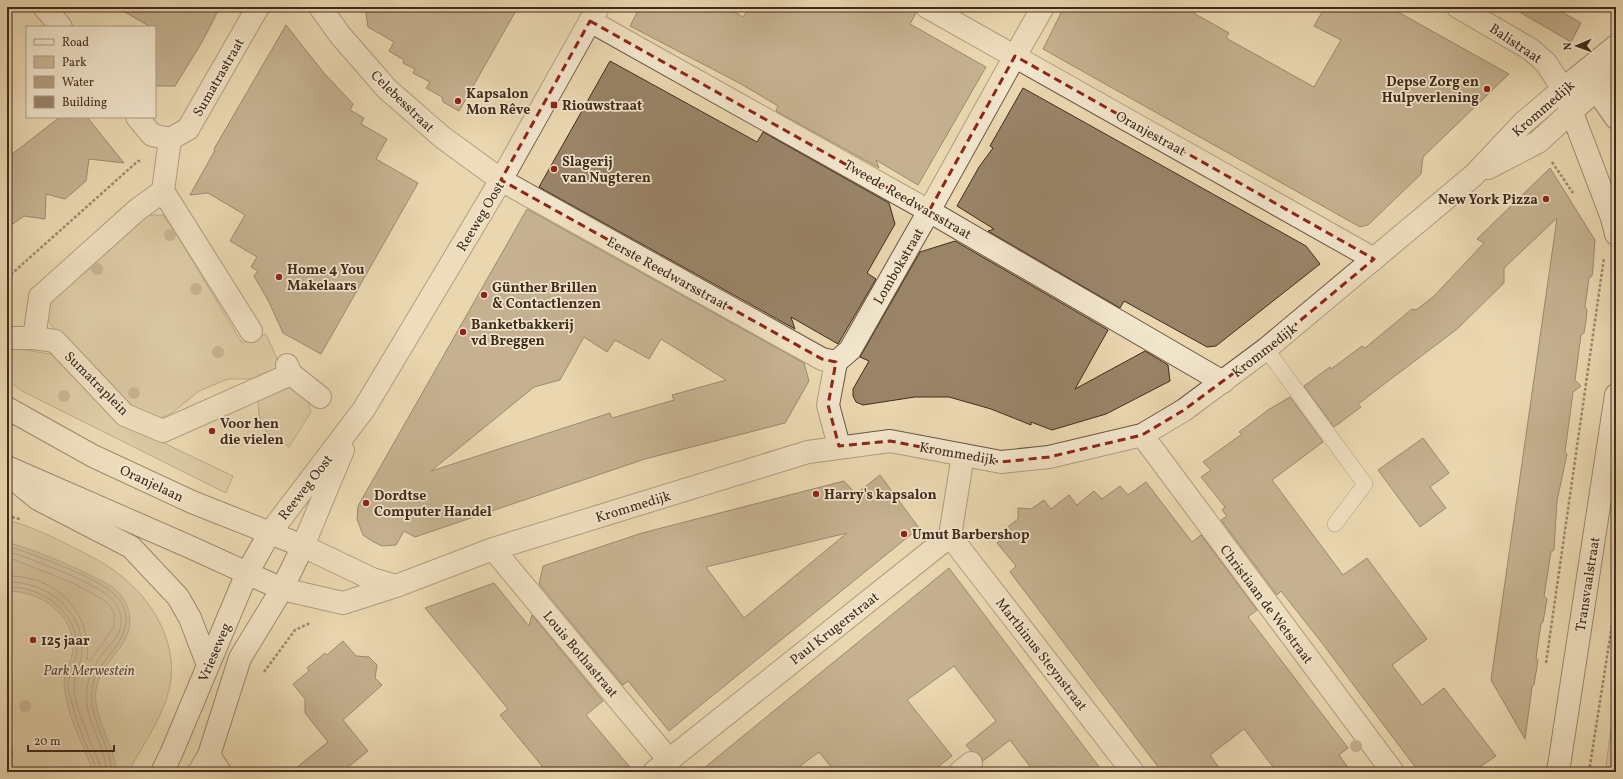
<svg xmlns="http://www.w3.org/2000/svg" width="1623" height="779" font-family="Vollkorn,serif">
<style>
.green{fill:#cdba96;stroke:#887258}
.water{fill:#b19d7d;stroke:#856f55}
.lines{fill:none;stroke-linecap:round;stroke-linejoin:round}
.shore{stroke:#7a644c;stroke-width:1}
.building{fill:#998468;stroke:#422b1a;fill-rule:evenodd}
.service-casing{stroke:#6c5640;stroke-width:16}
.pedestrian-casing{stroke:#6c5640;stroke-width:24}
.minor-casing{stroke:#6c5640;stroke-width:24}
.tertiary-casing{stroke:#6c5640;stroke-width:24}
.secondary-casing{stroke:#422b1a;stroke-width:24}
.path{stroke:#422b1a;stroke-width:2.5;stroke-dasharray:3 2;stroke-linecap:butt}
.service{stroke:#f1e5cc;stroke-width:15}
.pedestrian{stroke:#f1e5cc;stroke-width:22}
.minor{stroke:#f1e5cc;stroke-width:22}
.tertiary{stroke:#f1e5cc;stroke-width:22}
.secondary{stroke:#f1e5cc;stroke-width:22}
.tree{fill:#9d886b}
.marked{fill:none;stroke:#8f2418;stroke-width:3;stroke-dasharray:8 5;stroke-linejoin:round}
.poi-dot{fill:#8f2418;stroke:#f1e5cc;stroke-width:1.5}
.labels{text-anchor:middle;stroke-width:3.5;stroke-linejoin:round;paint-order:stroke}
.street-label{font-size:14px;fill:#422b1a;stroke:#f1e5cc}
.poi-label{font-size:14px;font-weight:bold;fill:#422b1a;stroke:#f1e5cc;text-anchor:start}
.park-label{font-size:14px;font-style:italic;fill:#5e4833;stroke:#f1e5cc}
</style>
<rect width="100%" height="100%" fill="#ead7b0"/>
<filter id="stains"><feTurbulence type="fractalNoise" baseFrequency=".005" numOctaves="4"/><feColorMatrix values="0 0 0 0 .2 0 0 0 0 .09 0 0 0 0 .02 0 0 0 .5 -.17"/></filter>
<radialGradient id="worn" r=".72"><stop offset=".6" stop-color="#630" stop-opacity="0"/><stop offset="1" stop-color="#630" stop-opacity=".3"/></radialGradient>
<path class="green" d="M148,215H163L180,240L242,343L266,334L281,368L255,379H228L199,391L172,413L151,422L104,387L47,320L46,304Z
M7,347L56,355L120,422L233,476L226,493L22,391L7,380Z
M293,384L306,394L311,412L289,447L266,432L259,415L258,402L266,388Z
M7,520C30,526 48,535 69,545C88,555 110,565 126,580C154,604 175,641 171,679C167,712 144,743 128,772H7Z
M1616,703V772H1605L1614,708Z"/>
<path class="water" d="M7,542C37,551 66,563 94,577C102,581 111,585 117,591C128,602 133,618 128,633C120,654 99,666 96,690C92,716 115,745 116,772H93C85,747 70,723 66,697C65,692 64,687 64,682C65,671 72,661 73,649C74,613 40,591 7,591Z"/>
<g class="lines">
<path class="shore" d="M7,546C31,553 99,578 115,595C125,605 129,618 124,631C117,653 95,664 92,689C88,717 110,744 112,772
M7,551C29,558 97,583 112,599C120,607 123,618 120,629C117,638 110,645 104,652C95,663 88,676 87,690C83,718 105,744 107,772
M7,557L73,583L104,600L109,605L114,613V627L90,661L87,660C92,611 56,575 7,576
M7,582C45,581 83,609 82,650C81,669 71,676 75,697C79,715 87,732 93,749C96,756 101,764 101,772
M7,587C42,586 78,612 77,649C77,660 71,668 69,679C67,685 69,694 71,700C75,717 81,733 88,749C91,756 96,764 96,772"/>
</g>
<path class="building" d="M116,7H220L202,42L175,86H155V27H151Z
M365,7H518L459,111L443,102L442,97L426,88L430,82L413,73L415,69L403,63L404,60L389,51L394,42L368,27Z
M640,7H726L743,17L750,7H915L916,13L910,24L986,67L918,185L876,160L879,168L776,111L778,106L741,84L630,26Z
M1064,7H1183L1229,33L1226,38L1314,87L1341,40L1314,26L1325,7H1389L1509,74L1423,157L1421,174L1368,225L1360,227L1043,49Z
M1511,7H1553L1581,23L1571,42Z
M286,25L324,73L353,104L350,110L364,118L361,124L387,139L376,159L418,183L321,354L283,333L269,302L254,276L258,271L251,267L257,257L230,241L245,215L208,193L190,195L215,150L214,149Z
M610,61L757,142L763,132L889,203L895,224L867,273L876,279L838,344L791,317L795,329L539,187Z
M1023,88L1306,246L1320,264L1216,346L1207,347L1124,301L1120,308L988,231L994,229L957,206L979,167L993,148L990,146Z
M60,117H87L124,163L89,159L86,181L65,199L46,194L45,219L24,216L7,228V158Z
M1550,168L1595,240L1593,269L1592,276L1589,278L1585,307L1587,310L1586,321L1584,333L1581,335L1575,380L1581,386L1573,392L1565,452L1567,454L1557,501L1554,550L1551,552L1544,596L1547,599L1543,622L1541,624L1536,658L1538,660L1534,685L1532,687L1525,739L1491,680L1557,218L1504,268V283L1457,329L1358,404L1361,407L1334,427L1304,386L1330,367L1331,369L1362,346L1365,348L1412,309L1416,310L1433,297L1484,243L1477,239Z
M527,209L804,363L809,381L785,423L645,459L415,537L404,531L396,545L382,546L372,541L363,535L357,519L358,506ZM584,337L607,352L615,340L649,359L661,339L726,380L672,395L674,400L612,418L610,413L431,471L534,387L560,380Z
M955,241L1108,330L1075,389L1145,351L1168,365L1170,381L1106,414L1052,430L1031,422V425L991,409L949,397H915L863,405L856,402L853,396V389L869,361L860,357L920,252Z
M1290,397L1323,442L1272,480L1343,575L1367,558L1427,639L1392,665L1422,705L1444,688L1496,756L1472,772H1419L1322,643L1281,591L1277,595L1221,520L1227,516L1222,510L1225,507L1201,477L1211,470L1203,462L1242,434L1239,432L1268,410Z
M1423,438L1449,473L1430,487L1446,508L1420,527L1378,470Z
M880,475L919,528L669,731L628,681L623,685L539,584L543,566L642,533L844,481L856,494ZM847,533L744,618L706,567L731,561Z
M1146,482L1192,542L1201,535L1257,610L1248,617L1348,748L1339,755L1351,772H1277L1244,729L1210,755L1222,772H1162L1010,572L1016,566L997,543L1009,534L1005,529L1018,519V508L1031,509L1044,500L1051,509L1069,495L1077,505L1094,491L1102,499L1120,486L1128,495Z
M949,568L1103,772H1034L1010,740L983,761L980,755L971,751L966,745L996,721L954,666L907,700L952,756L931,772H835L819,752L792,772H699Z
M494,583L529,626L532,615L603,701L586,715L634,772H547L500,715L508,709L425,608Z
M343,641L356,656L369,657L377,665L375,678L382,685L343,720L368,751L342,772H291L328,742L305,713V699L293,684L309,671L307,668L325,653L327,655Z"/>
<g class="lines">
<defs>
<path id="service" d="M1266,349L1365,484L1335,524"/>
<path id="pedestrian" d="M929,211L1015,56
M7,338H34L40,297
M34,338L55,341L125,415L163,431L291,374
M287,365L291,374L320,397"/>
<path id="minor" d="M44,7L61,27
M320,7L340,35L387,89L442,137L501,180L822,359L836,362
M927,7L1374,259
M1458,7L1530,49L1546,63L1563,89
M590,21L929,211L1223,382
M1015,56L1043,7
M137,117L152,135L170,139
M170,139L163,191L251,331
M170,139L188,129L258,7
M40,297L137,210L163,191
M1142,435L1393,772
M839,446L828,405L836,362L850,350L929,211
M950,536L1133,772
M493,549L669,760
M199,772L209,755
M654,772L950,536L963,455
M960,772L971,763"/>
<path id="tertiary" d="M1488,168L1538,142L1571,112
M343,450L303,546L372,579L396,586
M269,534L364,409L501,180L598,7
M282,589L343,603L396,586L493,549L808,452L890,441L1001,462L1049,457L1142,435L1184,410L1266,349L1474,175L1523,123L1563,89"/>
<path id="secondary" d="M1616,46L1563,89L1612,218L1616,234
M1588,78L1616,118
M1571,112L1616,72
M7,408L93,456L192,502L303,546L282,589L240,658L209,755L220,772
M7,467L190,547L282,589
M11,477L38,499L131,547L178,597L190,618L208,665
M162,772L171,754L247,573L269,534
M1558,772L1616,395"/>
</defs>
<use href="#service" class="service-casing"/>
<use href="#pedestrian" class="pedestrian-casing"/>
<use href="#minor" class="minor-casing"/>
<use href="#tertiary" class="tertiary-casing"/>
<use href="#secondary" class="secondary-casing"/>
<path class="path" d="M1552,162L1573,193
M7,278L138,161H142
M7,516L20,519
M1546,663L1604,258
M264,672L295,630L310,623
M7,723L12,753L8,772
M1589,772L1616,599"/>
<use href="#service" class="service"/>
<use href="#pedestrian" class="pedestrian"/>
<use href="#minor" class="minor"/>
<use href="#tertiary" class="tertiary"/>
<use href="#secondary" class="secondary"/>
</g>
<g class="tree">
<circle cx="170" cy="235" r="6"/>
<circle cx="97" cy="269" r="6"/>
<circle cx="196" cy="289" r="6"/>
<circle cx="218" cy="352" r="6"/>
<circle cx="134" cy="393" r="6"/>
<circle cx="64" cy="396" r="6"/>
<circle cx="25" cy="706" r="6"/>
<circle cx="1356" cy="746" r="6"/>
</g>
<path d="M0 0H1623V779H0ZM590,21L929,211L1015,56L1374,259L1266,349L1184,410L1142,435L1049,457L1001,462L890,441L839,446L828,405L836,362L822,359L501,180Z" fill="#ead7b0" fill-opacity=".55" fill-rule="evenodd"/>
<path class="marked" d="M590,21L929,211L1015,56L1374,259L1266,349L1184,410L1142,435L1049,457L1001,462L890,441L839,446L828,405L836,362L822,359L501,180Z"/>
<g class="poi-dot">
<circle cx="1487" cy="89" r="4"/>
<circle cx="458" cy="101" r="4"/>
<rect x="550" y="101" width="8" height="8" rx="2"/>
<circle cx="554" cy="169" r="4"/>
<circle cx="1546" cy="199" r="4"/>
<circle cx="279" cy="277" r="4"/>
<circle cx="484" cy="295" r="4"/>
<circle cx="463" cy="332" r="4"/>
<circle cx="212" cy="431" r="4"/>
<circle cx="816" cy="494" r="4"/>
<circle cx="366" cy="503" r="4"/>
<circle cx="904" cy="534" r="4"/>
<circle cx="33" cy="640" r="4"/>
</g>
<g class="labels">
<g class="street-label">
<text transform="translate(1516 43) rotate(34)" y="5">Balistraat</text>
<text transform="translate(218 77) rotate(-60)" y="5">Sumatrastraat</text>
<text transform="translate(403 101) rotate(44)" y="5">Celebesstraat</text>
<text transform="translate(1543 108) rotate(-41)" y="5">Krommedijk</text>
<text transform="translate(1151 133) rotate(29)" y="5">Oranjestraat</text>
<text transform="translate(908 199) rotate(30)" y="5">Tweede Reedwarsstraat</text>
<text transform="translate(480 216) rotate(-59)" y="5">Reeweg Oost</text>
<text transform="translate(898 266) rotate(-60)" y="5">Lombokstraat</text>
<text transform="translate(668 273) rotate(29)" y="5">Eerste Reedwarsstraat</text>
<text transform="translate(1264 350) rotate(-38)" y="5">Krommedijk</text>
<text transform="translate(97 383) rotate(45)" y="5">Sumatraplein</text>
<text transform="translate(958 453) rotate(10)" y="5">Krommedijk</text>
<text transform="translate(152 483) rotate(25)" y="5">Oranjelaan</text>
<text transform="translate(305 487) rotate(-52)" y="5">Reeweg Oost</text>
<text transform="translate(633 506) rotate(-17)" y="5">Krommedijk</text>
<text transform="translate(1587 584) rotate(-81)" y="5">Transvaalstraat</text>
<text transform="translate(1267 604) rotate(53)" y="5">Christiaan de Wetstraat</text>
<text transform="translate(834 628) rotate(-38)" y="5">Paul Krugerstraat</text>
<text transform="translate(214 652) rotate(-67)" y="5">Vrieseweg</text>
<text transform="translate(581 654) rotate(50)" y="5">Louis Bothastraat</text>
<text transform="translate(1042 654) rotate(52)" y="5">Marthinus Steynstraat</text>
</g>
<g class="poi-label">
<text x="1479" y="86" text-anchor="end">Depse Zorg en<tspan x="1479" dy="16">Hulpverlening</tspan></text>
<text x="466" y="98">Kapsalon<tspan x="466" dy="16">Mon Rêve</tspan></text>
<text x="562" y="110">Riouwstraat</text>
<text x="562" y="166">Slagerij<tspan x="562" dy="16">van Nugteren</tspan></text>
<text x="1538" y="204" text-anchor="end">New York Pizza</text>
<text x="287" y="274">Home 4 You<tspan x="287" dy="16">Makelaars</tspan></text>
<text x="492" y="292">Günther Brillen<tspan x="492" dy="16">&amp; Contactlenzen</tspan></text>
<text x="471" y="329">Banketbakkerij<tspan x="471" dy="16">vd Breggen</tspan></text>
<text x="220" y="428">Voor hen<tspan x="220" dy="16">die vielen</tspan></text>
<text x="824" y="499">Harry's kapsalon</text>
<text x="374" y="500">Dordtse<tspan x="374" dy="16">Computer Handel</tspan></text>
<text x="912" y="539">Umut Barbershop</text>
<text x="41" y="645">125 jaar</text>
</g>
<g class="park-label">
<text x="89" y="675">Park Merwestein</text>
</g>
</g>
<rect width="1623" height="779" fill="none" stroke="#ead7b0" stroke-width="24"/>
<rect x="8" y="8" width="1607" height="763" fill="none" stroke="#422b1a" stroke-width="2"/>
<rect x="12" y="12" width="1599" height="755" fill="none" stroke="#422b1a"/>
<rect x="26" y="26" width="130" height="92" fill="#f1e5cc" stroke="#ab9b85"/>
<rect x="34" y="39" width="20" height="6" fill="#f1e5cc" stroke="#ab9b85"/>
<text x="62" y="46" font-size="12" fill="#422b1a">Road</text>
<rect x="34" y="56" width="20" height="12" fill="#cdba96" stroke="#ab9b85"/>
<text x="62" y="66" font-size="12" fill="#422b1a">Park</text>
<rect x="34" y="76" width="20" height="12" fill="#b19d7d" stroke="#ab9b85"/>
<text x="62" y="86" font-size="12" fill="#422b1a">Water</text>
<rect x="34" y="96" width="20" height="12" fill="#998468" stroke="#ab9b85"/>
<text x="62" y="106" font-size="12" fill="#422b1a">Building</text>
<g transform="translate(1577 46) rotate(268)" stroke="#f1e5cc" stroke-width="3" paint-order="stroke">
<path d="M0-3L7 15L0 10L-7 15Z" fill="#422b1a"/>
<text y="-6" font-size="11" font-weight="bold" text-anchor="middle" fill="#422b1a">N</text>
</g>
<path d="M28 745v6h86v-6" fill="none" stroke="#422b1a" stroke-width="2"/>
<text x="34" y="745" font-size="12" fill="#422b1a" stroke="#f1e5cc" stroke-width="3" paint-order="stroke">20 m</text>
<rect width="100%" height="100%" filter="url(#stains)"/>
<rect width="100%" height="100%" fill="url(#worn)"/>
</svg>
